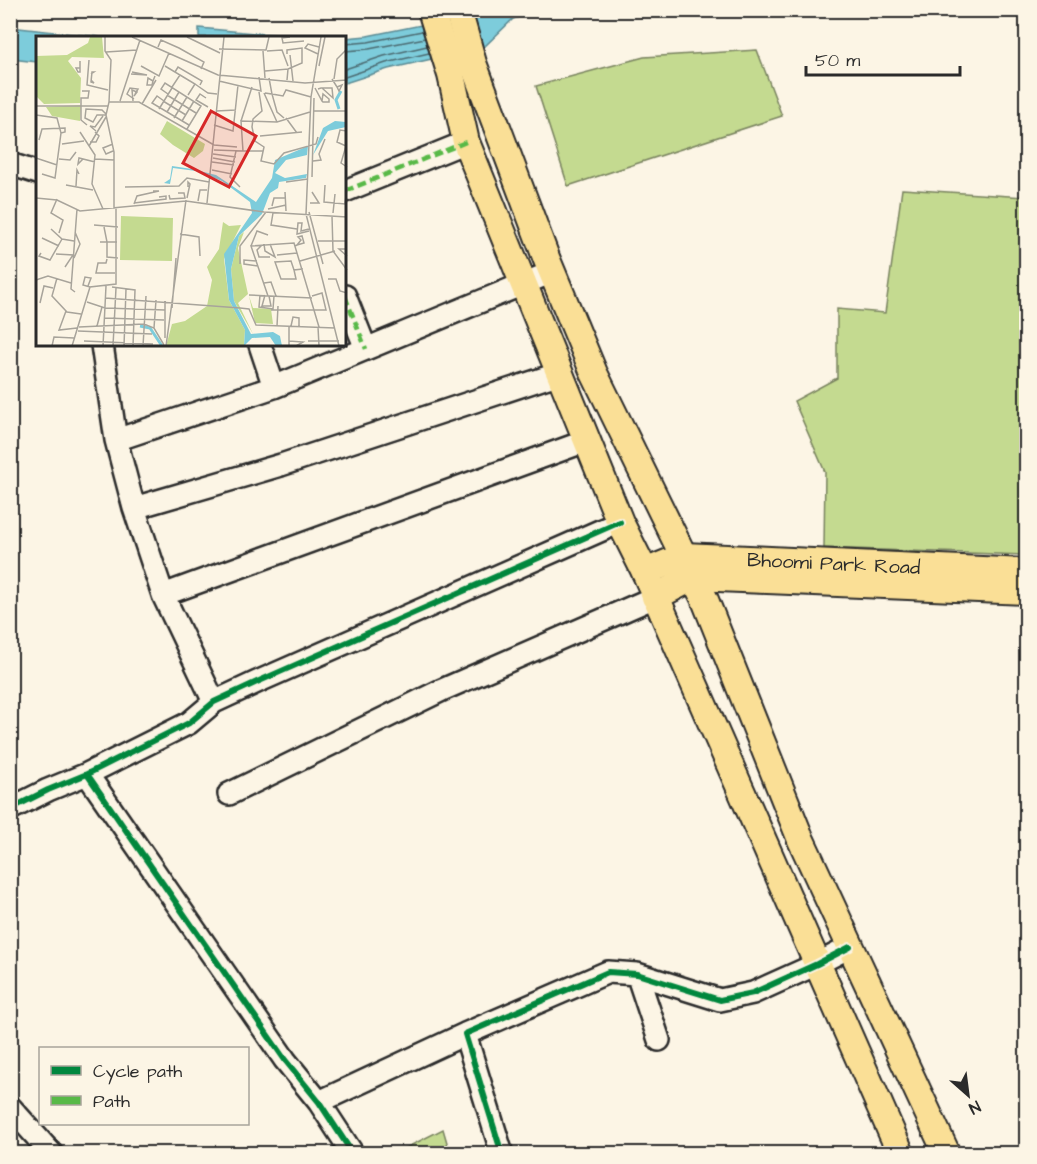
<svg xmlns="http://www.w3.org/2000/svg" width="1037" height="1164" font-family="'Architects Daughter',sans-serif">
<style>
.green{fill:#c4da90;stroke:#78825e;stroke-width:1.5}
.water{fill:#7dccdb;stroke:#5c8c95;stroke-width:1.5}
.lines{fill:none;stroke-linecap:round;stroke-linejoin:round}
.shore{stroke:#4c6b71;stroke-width:1.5}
.minor-casing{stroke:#2b2b2b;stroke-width:26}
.major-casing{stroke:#2b2b2b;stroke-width:30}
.minor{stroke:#fcf5e5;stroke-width:21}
.major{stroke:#fadf96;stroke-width:26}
.quiet{stroke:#58b947;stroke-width:4.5;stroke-dasharray:9 4.5;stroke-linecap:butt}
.cycleway-casing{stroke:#fcf5e5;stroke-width:10}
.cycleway{stroke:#00873e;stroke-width:6}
.labels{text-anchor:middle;stroke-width:5;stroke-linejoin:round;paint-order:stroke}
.street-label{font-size:20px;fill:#2b2b2b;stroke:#fcf5e5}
.inset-river{fill:none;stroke:#7dccdb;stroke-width:3}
.inset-road{fill:none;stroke:#a8a49b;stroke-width:1.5}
.view{fill:#d62828;fill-opacity:0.15;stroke:#d62828;stroke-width:3}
.inset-edge{fill:none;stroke:#2b2b2b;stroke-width:3}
</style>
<rect width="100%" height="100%" fill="#fcf5e5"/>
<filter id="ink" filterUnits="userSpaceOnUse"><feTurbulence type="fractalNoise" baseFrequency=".0167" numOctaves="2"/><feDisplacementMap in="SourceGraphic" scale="12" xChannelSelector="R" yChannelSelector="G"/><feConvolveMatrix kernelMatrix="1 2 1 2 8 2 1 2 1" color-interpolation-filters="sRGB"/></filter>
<g filter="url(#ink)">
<path class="green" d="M757,50L782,116L568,186L536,86L644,57Z
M902,189L1026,197V555L824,548L825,472L794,401L837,378V309L885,313Z
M443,1129L450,1153H396Z"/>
<path class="water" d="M491,11H537L513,19L484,47L388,69L345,83V38L367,36Z
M10,27L99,37L38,38L37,62L11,59Z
M199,28L301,37H199Z"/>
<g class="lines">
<path class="shore" d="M345,44L368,42L422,31
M345,51L369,49L425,38
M345,69L384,56L427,46
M345,77L386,63L429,53"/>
<defs>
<path id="minor" d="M10,164L38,173
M345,191L466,142
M345,296L366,349
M102,345L116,440L134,508L163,595L214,702
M260,345L274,387
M116,440L274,387L552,272
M134,508L281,465L560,373
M163,595L586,441
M87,774L189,723L214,702L257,682L620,522
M229,794L442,690L655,597
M10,809L48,790L87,774L285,1060L319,1102L353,1154
M637,974L659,1040
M319,1102L465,1034
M10,1107L52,1154
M502,1154L465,1034L608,972L637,974L720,1000L753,993L817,964L850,947"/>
<g id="major">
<path d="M431,10L451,75L466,142L620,522L645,572L901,1154"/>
<path d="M458,10L473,63L547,260L594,373L705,600L801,840L947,1154"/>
<path id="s1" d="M645,572L684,556L1026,572"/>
<path d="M655,597L694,577L1026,591"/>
</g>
</defs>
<use href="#minor" class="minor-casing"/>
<use href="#major" class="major-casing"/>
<use href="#minor" class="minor"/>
<use href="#major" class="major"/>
<path class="quiet" d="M345,191L466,142
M345,296L366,349"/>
<defs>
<path id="cycleway" d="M87,774L189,723L214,702L257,682L620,522
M10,809L48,790L87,774L285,1060L319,1102L353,1154
M502,1154L465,1034L608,972L637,974L720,1000L753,993L817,964L850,947"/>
</defs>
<use href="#cycleway" class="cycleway-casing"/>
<use href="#cycleway" class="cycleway"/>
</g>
</g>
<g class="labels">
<g class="street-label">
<text dy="7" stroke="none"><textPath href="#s1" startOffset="192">Bhoomi Park Road</textPath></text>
</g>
</g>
<g transform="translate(36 36)">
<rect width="310" height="310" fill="#fcf5e5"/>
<path d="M54,1H66L68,22L36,21L32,25L45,42L44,67L8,68L0,60V20L31,19L52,7ZM45,69L44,85L16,80L10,71ZM131,85L169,108L167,115L158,122L137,109L124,98ZM85,180L137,182L136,225L84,224ZM187,186L193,190L205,189L188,223L193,264L209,294L208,310H130L136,288L149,285L171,270L176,244L171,231L183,213ZM208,196L202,212L212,258L202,267L217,298L198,265L195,233L203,200ZM213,260L217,272L235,273L237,288L219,287Z" fill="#c4da90"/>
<path d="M299,85L310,86V91L292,95L277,119L287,92ZM272,110L271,119L250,124L239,137L249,142L271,138L270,142L243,146L242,152L234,157L226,178L203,200L195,233L198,265L215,298L237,296L244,300L246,310H240L234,301L216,302L208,310L209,294L193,264L188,218L216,177L214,166L186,145L160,135L137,132L134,148L128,147L134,143L136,130L156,133L180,139L220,166L236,142L239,124Z" fill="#7dccdb"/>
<path class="inset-river" d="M303,73L300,64L305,55M104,290L114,292L126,310"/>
<path class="inset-road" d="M69,1V15L75,24L73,66M96,1L182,39L269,47L311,44M151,1L184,17M254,1L246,2L247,7L268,5M285,1L275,61L270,178L303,310M122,11L125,4L143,12L168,26L165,33M183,13L230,14L233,1M227,15L229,42M231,15L246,14L252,30M70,16L101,14M251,18V14L266,12V27L252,33M282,18L269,12L272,8L283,11M254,19L257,45M53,24L51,49L72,54M105,30L123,40L133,17M129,30L144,39L136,51M283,30L289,1M44,32H40L42,36H44V25M229,35L252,33L251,44M139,36L142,31L166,45L164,49M95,38L111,39L96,36M144,39L159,48L152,59M296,43L301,51L306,49L303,55L301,51M298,43L301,23L311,13M55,44L58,47L55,46L56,36H58L55,38M117,45L112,42L111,49H116L117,45L119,40M183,45L225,55L223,41M159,48L172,57L181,58M279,52L286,65L287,66H293V63L287,58L286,65M282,53L285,52H296L297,62L286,52M46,55H53L52,62H45V84L51,89M223,56L226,75L217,83L216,91L219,105L228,111L225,125L238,128L248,117L280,108L282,101M228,57L241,86M229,57L236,58L233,42M132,58L125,53L129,47L165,70L151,93M131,59L160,77M170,62L164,58L160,64L172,71M98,63L91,58L94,52L102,53L99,58M84,65L104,4M97,65L96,54L101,56L98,60M127,65L150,79M128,65L121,60L116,67L153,89M106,68L120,44M0,70H72M123,73L136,52M180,75L200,74M278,75H311M131,76L143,56M70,78L66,74L50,73L49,82L57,86L61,79H70M0,79L21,82L25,97L19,142L6,138M138,82L151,61M248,82L241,76L236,58L247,60L250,54L275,61M250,82L261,97M146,85L158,65M205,85L216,51M178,89L197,95L202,49M60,95L54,90L59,91L67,80M44,96L59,119L56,148L67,173M224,100L266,96M3,104L6,93L29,92V96L25,97M54,106H60L63,100L59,96M26,108L48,105M77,108L67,112L70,118L77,115M178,109L201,111M53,110L70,81M310,110L301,106L304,94L311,95M310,110L305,127L311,131M178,114L207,115M200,115L194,141L204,151M227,115H207L205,85L241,86L274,76M177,118L200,121M0,122L21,129M177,122L199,126M23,123L34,124L40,116M47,123L42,128L43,122L59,126M59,123L78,124M277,125L285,124L283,118L289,103M176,126L198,129M176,134L196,138M276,141L278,62M250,146L272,143M30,149L57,154M289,149L288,166L309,168L311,152M40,150L41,134L43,138M89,151L143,150L151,142L173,146M249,156L250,175M133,159L134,163L149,162L148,157H142M0,162L21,164L44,175L150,165L228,176L311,181M151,162L154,148L152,146V151M21,163L15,177L27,184L23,197M162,165L164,154H171M98,167L130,163V160L123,161M171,167L188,1M274,167H283L276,156M98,168L101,160L123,155H117M236,170L238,162H249M78,173V116L70,79L73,66H103L178,109M232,173L250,169M273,176L287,228M237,177L235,189L261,193M297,177L299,158M296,180L297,215L311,234M58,189L82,191M15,193L26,203L38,205M273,193L265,195L266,187H262L261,198L273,195M144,198L163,201L164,220M6,202L23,210M282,205H311M64,206H71L68,191M81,206H71V221L82,222M228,208L229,215L239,221L234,208M226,209L221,214L223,221H234M215,210L221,195L232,199M259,210L261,209L268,207L266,200L262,201L265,204L261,209M311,213H303L311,220M5,217L3,220L14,224L26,203M20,218L37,219L29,231M241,219L261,217M38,222L44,208L39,196M71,223L70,227H62L60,237H79M221,225L208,224V228L222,230M264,225L299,215M204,228V210L230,176M258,234L255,225L239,226L245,243H260L258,234L267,233M21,242L16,260L31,276L45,278M292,243H300L304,255L311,257M0,244L12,240L35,247M228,247L235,246L240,260M52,250L55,242L49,241L47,249L54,251M76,251L99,254L97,310M39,256L35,253L41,173M213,259L276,262M224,259L223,271L237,273L238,260M229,259L226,270H235L233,260M232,260L215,210L258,207L283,291M69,262L204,272L213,273L220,289L299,292M129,265V302M51,266L69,272L129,274M4,267L8,250L17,252M136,272L140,222M235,274H290L286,257L276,260M30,275L23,294L41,292M69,282L128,284M61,290L66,271M241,290L242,270M255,290L257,281L263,282V291M43,291L108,288L118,292L128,309M282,291L283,310M118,292L120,264M42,295L116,298M48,305L117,308M253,305L267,306L260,310M272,305H303M16,310L18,301L38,302M36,310L54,251L80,248V171M67,310L70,250M77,310L80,252M88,310L90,253M107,310L110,260M130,310L150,164M253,310V290"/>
<path class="view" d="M175,75L220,100L193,151L147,127Z"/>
<rect width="310" height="310" class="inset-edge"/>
</g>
<rect width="1037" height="1164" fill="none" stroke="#fcf5e5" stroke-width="36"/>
<rect x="18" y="18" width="1001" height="1128" fill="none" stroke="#2b2b2b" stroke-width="2" filter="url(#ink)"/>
<rect x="39" y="1047" width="210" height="78" fill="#fcf5e5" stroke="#a8a49b" stroke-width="1.5"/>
<rect x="51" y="1066" width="30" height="9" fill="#00873e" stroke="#a8a49b" stroke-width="1.5"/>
<text x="93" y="1077" font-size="18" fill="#2b2b2b">Cycle path</text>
<rect x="51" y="1096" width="30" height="9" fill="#58b947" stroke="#a8a49b" stroke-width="1.5"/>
<text x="93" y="1107" font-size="18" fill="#2b2b2b">Path</text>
<g transform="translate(968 1095) rotate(152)" stroke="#fcf5e5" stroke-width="4.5" paint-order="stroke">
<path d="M0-4.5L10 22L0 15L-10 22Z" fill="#2b2b2b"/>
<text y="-9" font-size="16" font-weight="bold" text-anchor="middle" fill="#2b2b2b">N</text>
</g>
<path d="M806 66v9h154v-9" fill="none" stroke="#2b2b2b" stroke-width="3"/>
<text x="815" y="66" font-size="18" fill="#2b2b2b" stroke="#fcf5e5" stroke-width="4.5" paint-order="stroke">50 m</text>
</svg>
